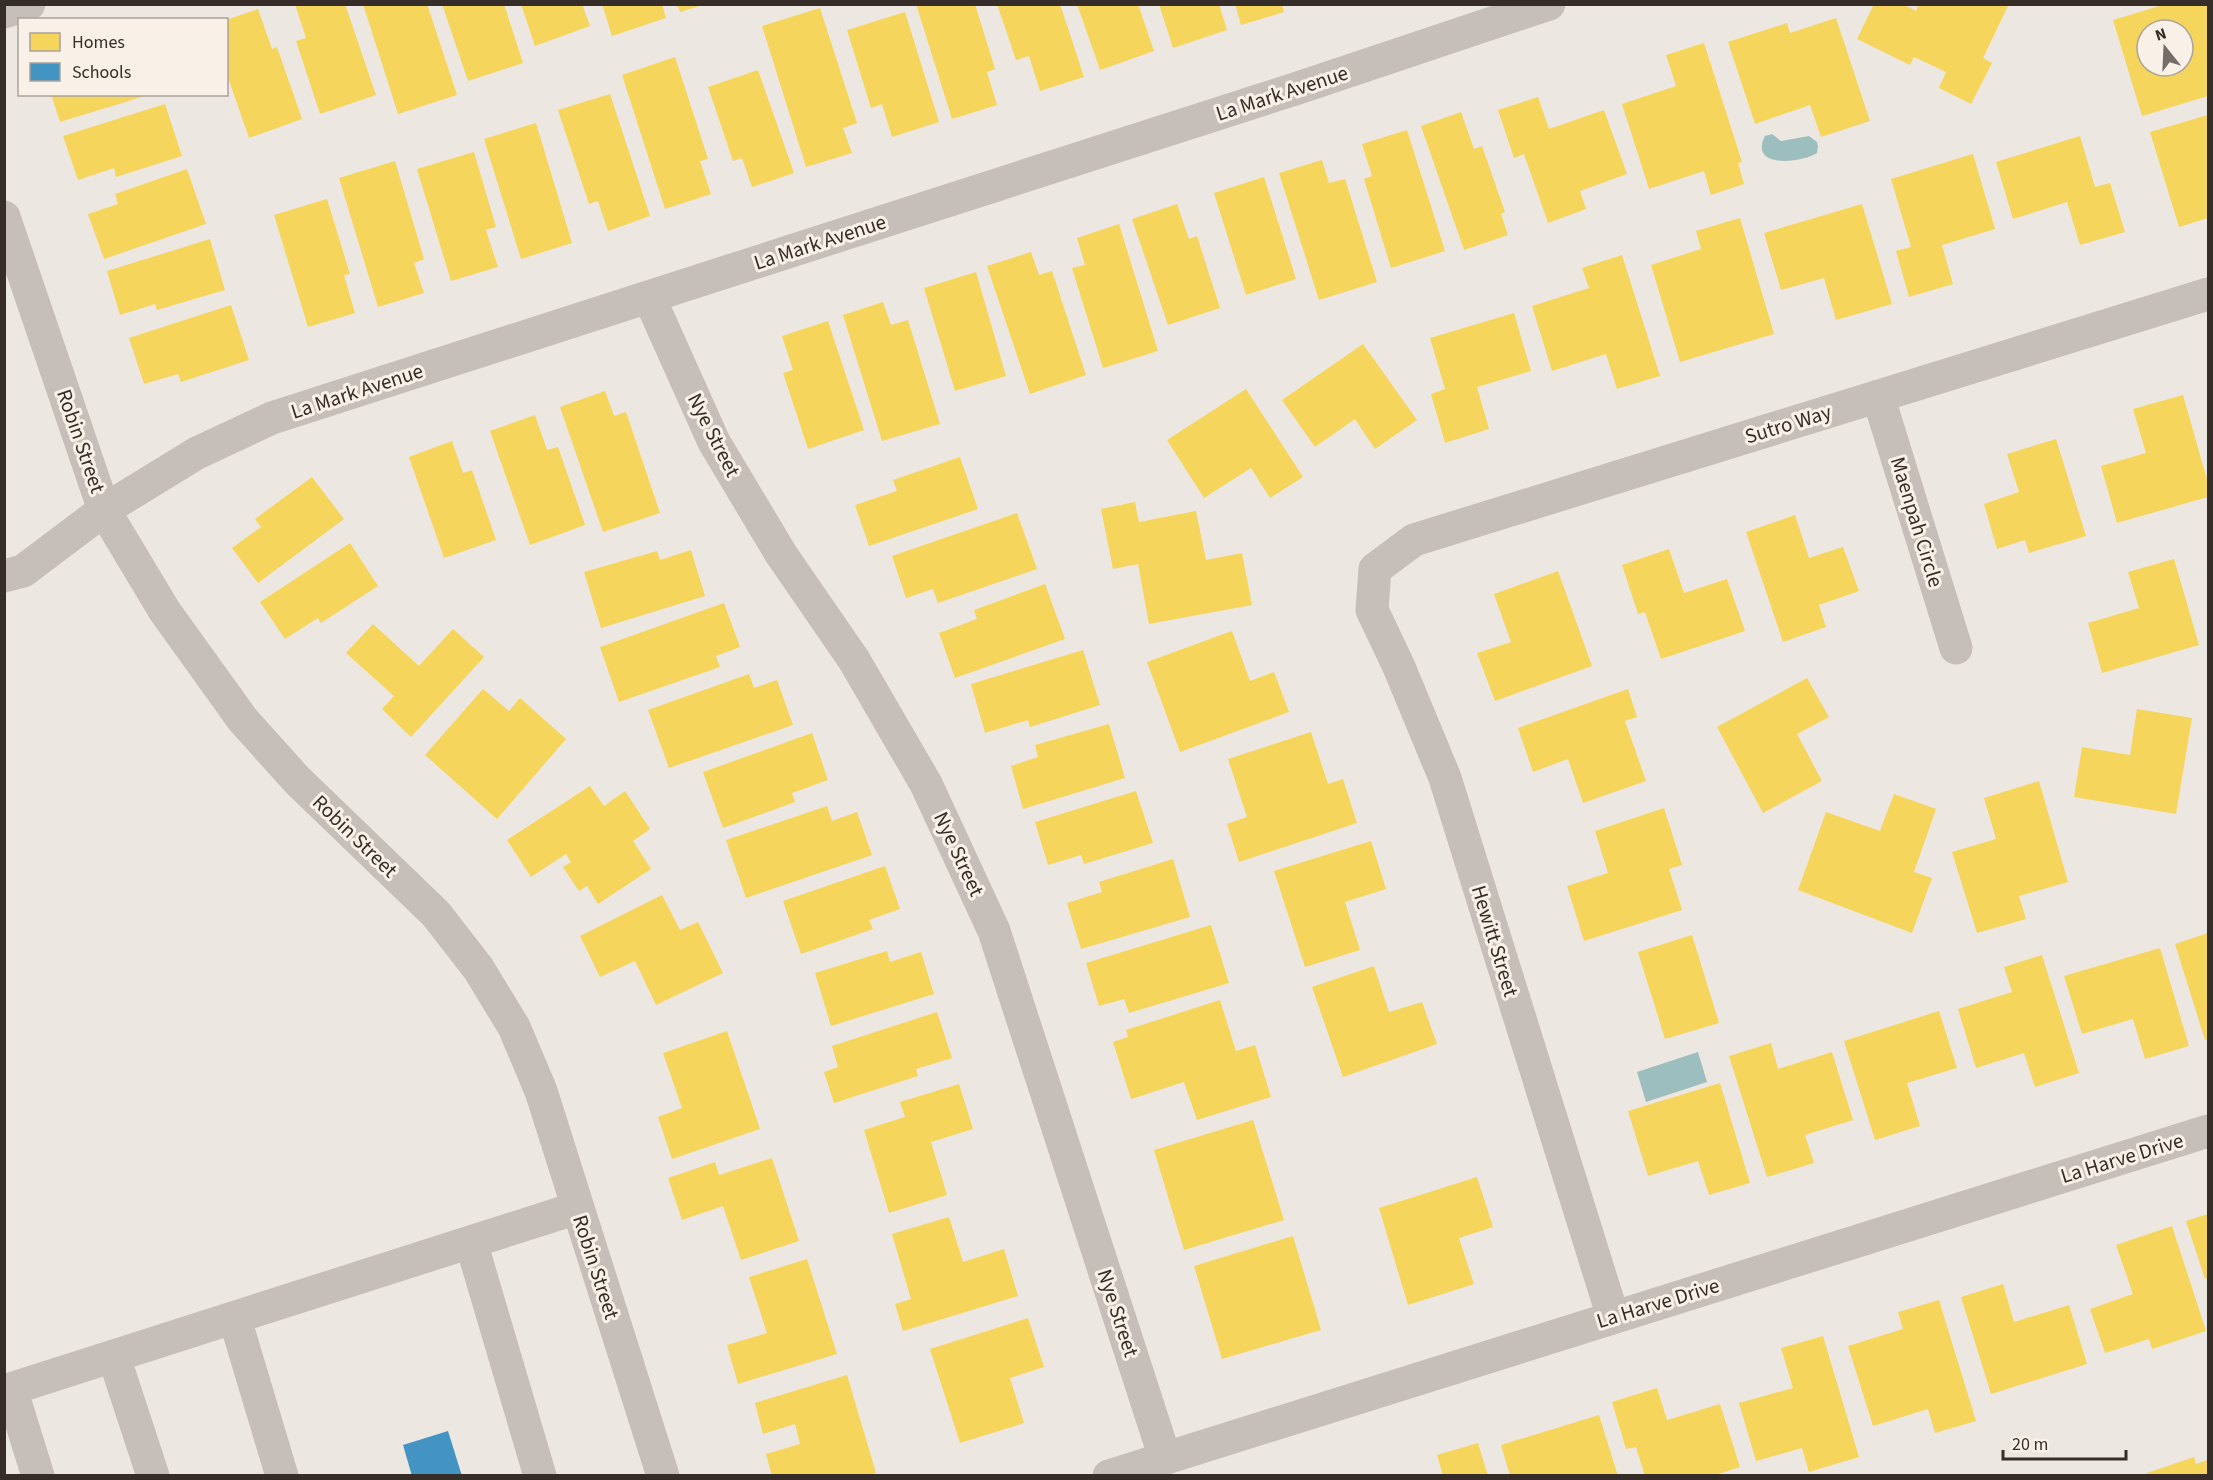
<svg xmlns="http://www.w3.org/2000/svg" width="2213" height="1480" font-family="'Source Sans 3',sans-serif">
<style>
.water{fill:#9dbebe}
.homes{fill:#f6d55c;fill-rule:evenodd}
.schools{fill:#4393c3}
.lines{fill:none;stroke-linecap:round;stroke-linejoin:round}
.minor{stroke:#c6bfb9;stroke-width:33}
.labels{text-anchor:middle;stroke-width:6;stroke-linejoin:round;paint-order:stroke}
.street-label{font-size:21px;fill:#362c28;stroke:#f9f1e8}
</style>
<rect width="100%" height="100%" fill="#ede7e1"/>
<path class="water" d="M1772,134L1781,141L1809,136L1817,142L1818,146L1817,153C1802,163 1748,169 1765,136Z
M1698,1052L1707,1082L1646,1102L1637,1072Z"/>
<path class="homes" d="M295,4H345L376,95L320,114L296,41L306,38Z
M363,4H427L457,95L398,114Z
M442,4H504L523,63L468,81Z
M521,4H582L590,26L535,46Z
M602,4H662L666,18L612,36Z
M677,4H702V5L680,12Z
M916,4H975L995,69L987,72L997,105L952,119Z
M997,4H1060L1084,77L1040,91L1029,56L1016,60Z
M1077,4H1138L1154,51L1100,70Z
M1159,4H1219L1227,30L1173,48Z
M1235,4H1282L1284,12L1241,25Z
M1874,4H1903L1916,11L1919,4H2009L1983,58L1992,63L1971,104L1939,88L1946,72L1914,57L1910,65L1857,39Z
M2166,4H2208V96L2142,116L2113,20ZM2147,30H2183V66H2147Z
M820,8L857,123L843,128L852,153L806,167L762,26Z
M258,9L272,49L277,47L302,119L249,138L226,72V20Z
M905,12L939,122L892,137L882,104L871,108L847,30Z
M1836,18L1870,121L1821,137L1810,105L1755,124L1728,42L1787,23L1790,33Z
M1704,43L1742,162L1738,163L1744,184L1711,195L1704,171L1649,189L1622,104L1676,86L1666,55Z
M675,57L708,159L700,161L711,194L665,209L622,75Z
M758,70L794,173L752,187L742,158L733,161L708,87Z
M51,94H148V95L60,122Z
M610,94L650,216L608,231L598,201L589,204L558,110Z
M1538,97L1549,129L1604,110L1627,174L1580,191L1586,209L1548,223L1524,154L1514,158L1498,110Z
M165,104L182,156L116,177L114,168L78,180L63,136Z
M1461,112L1474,149L1482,146L1505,212L1501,214L1508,235L1464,250L1421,126Z
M2208,115V218L2179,227L2150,132Z
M536,123L572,243L521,259L484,139Z
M1407,130L1445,251L1391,268L1364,179L1372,176L1362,144Z
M2080,136L2095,187L2110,183L2125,232L2080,245L2067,202L2013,219L1996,162Z
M474,152L496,227L486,230L498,267L451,281L417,169Z
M1973,154L1995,229L1942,245L1953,284L1909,297L1896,251L1911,247L1891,179Z
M1322,160L1329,183L1345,179L1377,282L1319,300L1279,173Z
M395,161L424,259L414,263L424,293L378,307L339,178Z
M187,169L206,224L104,259L88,214L118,204L115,194Z
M1264,177L1296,279L1246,295L1214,193Z
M327,199L350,274L344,275L355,313L308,327L274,215Z
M1177,204L1189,239L1197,236L1220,308L1168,325L1132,219Z
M1862,204L1892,304L1836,320L1824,278L1781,290L1764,233Z
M1740,218L1774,334L1680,362L1651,265L1701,249L1696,231Z
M1119,224L1158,351L1103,368L1072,268L1085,265L1077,238Z
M210,239L225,290L157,310L155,304L120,315L107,271Z
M1031,252L1039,275L1052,271L1086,375L1030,394L987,266Z
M1622,255L1660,376L1617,389L1606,354L1552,371L1532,306L1589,288L1582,268Z
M976,272L1006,376L955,391L924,288Z
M883,302L891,325L908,320L940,424L882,441L843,315Z
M231,305L249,360L181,382L178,374L144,384L129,338Z
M1514,313L1531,371L1477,387L1489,429L1445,443L1431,394L1445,389L1430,338Z
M828,321L864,430L808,449L783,373L793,370L782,336Z
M1363,344L1417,420L1375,449L1355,419L1315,447L1282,400Z
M1246,389L1303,477L1270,498L1251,468L1204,498L1167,440Z
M605,391L614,416L626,412L660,513L603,532L560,407Z
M2183,395L2208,483V497L2117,523L2101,466L2146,453L2133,409Z
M535,415L547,450L558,447L585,525L530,545L490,431Z
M2056,439L2086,536L2029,553L2025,540L1997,549L1984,504L2019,492L2007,454Z
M452,441L463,473L472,470L496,540L444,558L409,457Z
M960,457L978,509L869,546L855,505L897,491L893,480Z
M312,477L344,519L258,583L232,548L261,527L255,519Z
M1135,502L1139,522L1196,511L1206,560L1242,553L1252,605L1149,624L1138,564L1113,569L1101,509Z
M1017,513L1037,569L938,603L933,589L906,598L892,556Z
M1795,515L1809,558L1843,547L1859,591L1819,605L1826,627L1783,642L1746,532Z
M350,543L378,586L321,623L318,618L285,639L260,602Z
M1669,549L1684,593L1727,579L1745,631L1661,659L1645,612L1638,614L1622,565Z
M691,550L705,596L601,628L584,572L657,551L660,560Z
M2174,559L2199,645L2102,673L2088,623L2139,608L2128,572Z
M1558,571L1592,666L1495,701L1477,653L1511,642L1494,594Z
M1045,584L1065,639L955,678L939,633L977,619L974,610Z
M724,603L740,647L716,656L720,667L619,702L600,647Z
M373,624L419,666L453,629L484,657L411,737L382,709L394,696L346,653Z
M1232,631L1250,681L1274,672L1289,712L1180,752L1147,662Z
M1083,650L1100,705L1030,727L1028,720L985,733L971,684Z
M749,674L754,688L777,680L793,725L669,768L648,710Z
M1807,678L1829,717L1797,734L1822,781L1763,813L1717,727Z
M483,689L509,711L520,698L566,739L497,819L425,755Z
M1628,689L1637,717L1625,721L1646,781L1583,803L1568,759L1533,772L1518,728Z
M2137,709L2192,718L2176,814L2074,797L2082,747L2130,755Z
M1109,724L1125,778L1023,809L1011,766L1038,757L1035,745Z
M1311,732L1328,784L1343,779L1357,823L1239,862L1227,824L1247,817L1228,759Z
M812,733L828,780L792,793L795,802L723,828L703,772Z
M2039,781L2068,882L2019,896L2026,919L1977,933L1952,852L1996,839L1984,798Z
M590,786L604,806L625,791L650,829L633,841L651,869L598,904L587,886L579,891L563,867L571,862L566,854L531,877L507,840Z
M1136,791L1153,843L1084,864L1081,855L1048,865L1035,822Z
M1894,794L1936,809L1914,872L1932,878L1912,933L1798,890L1826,812L1880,831Z
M827,806L832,821L857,812L872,855L746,898L726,840Z
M1664,808L1682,865L1669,869L1682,910L1584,941L1567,886L1608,873L1595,831Z
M1371,841L1386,889L1345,902L1360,950L1305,967L1274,871Z
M1173,859L1190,917L1081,949L1067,903L1102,892L1099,882Z
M885,866L900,909L869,920L873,929L801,954L783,901Z
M662,895L680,930L698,922L723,973L656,1005L635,961L600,977L580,936Z
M1211,925L1229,983L1129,1013L1124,999L1099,1006L1086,963Z
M2208,933V1039L2205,1040L2175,944Z
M1692,935L1719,1023L1665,1039L1638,952Z
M2160,948L2189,1046L2145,1059L2133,1019L2082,1034L2064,976Z
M887,951L890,962L921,952L934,994L831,1026L815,973Z
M2042,955L2079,1073L2035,1087L2024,1053L1976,1068L1958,1009L2012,992L2004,967Z
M1374,966L1389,1012L1422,1002L1437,1044L1343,1077L1312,987Z
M1220,1000L1236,1051L1255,1045L1271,1097L1197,1120L1184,1082L1131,1099L1113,1042L1128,1037L1126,1030Z
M1939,1011L1957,1068L1907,1083L1920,1126L1875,1140L1844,1041Z
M937,1012L952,1058L916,1069L918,1076L834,1103L824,1072L838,1067L832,1046Z
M727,1031L760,1129L672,1159L658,1117L682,1108L663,1053Z
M1771,1043L1778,1069L1832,1052L1853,1120L1805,1135L1814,1163L1767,1177L1729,1056Z
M1720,1083L1750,1183L1709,1195L1698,1161L1648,1176L1628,1111Z
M959,1084L973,1129L931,1142L947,1195L889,1213L864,1130L905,1117L900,1102Z
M1253,1120L1284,1220L1184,1250L1154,1150Z
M772,1158L799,1241L741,1260L723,1206L682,1220L668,1178L715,1162L719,1175Z
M1477,1177L1493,1227L1459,1238L1474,1284L1408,1305L1379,1208Z
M2208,1214V1278L2205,1279L2186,1221Z
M949,1217L963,1262L1004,1249L1018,1296L903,1331L895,1304L911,1299L892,1234Z
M2172,1226L2206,1331L2152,1349L2149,1339L2105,1353L2090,1309L2133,1294L2116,1245Z
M1293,1236L1321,1330L1222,1359L1194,1266Z
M807,1259L837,1354L738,1384L727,1345L767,1333L749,1277Z
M2003,1284L2014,1322L2069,1305L2087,1364L1991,1394L1961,1297Z
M1939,1300L1976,1421L1935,1433L1928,1409L1873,1426L1848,1346L1903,1329L1898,1312Z
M1028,1318L1044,1367L1010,1378L1024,1423L960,1443L930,1349Z
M1823,1336L1859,1457L1809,1472L1802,1448L1756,1461L1739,1403L1793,1388L1781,1348Z
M847,1375L876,1473L867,1476H772L766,1454L800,1444L795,1424L763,1434L755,1403Z
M1657,1388L1667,1420L1720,1404L1740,1467L1712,1476H1645L1636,1447L1626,1449L1612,1402Z
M1599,1415L1618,1476H1510L1501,1445Z
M1478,1443L1488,1476H1443L1437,1455Z
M2194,1457L2196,1464L2208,1460V1476H2148L2147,1473Z"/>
<path class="schools" d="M448,1431L462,1476H412L403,1445Z"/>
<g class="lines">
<path class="minor" d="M4,12L29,4
M4,217L104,510L164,610L243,720L297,780L436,914L478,968L514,1027L541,1091L663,1476
M649,297L714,442L781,554L854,660L926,784L994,931L1165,1458
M1878,396L1956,648
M4,576L23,571L104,510L197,453L272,418L1298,88L1549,4
M471,1242L540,1476
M1613,1317L1445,778L1399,667L1372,610L1375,569L1414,540L2208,294
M235,1319L282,1476
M114,1357L153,1476
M11,1389L38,1476
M4,1391L577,1208
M1109,1476L2208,1131"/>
</g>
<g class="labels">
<g class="street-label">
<text transform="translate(1282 93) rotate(-18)" y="7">La Mark Avenue</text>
<text transform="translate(820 242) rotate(-18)" y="7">La Mark Avenue</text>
<text transform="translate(357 391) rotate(-18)" y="7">La Mark Avenue</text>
<text transform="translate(1788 424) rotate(-17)" y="7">Sutro Way</text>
<text transform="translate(714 435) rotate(63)" y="7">Nye Street</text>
<text transform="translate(81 441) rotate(71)" y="7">Robin Street</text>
<text transform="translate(1917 522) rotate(73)" y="7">Maenpah Circle</text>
<text transform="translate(355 836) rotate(44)" y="7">Robin Street</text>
<text transform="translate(959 854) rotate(65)" y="7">Nye Street</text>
<text transform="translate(1495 941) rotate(73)" y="7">Hewitt Street</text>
<text transform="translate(2122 1158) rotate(-17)" y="7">La Harve Drive</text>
<text transform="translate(596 1267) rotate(72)" y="7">Robin Street</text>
<text transform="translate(1658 1303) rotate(-17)" y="7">La Harve Drive</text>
<text transform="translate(1118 1313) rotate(72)" y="7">Nye Street</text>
</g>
</g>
<rect width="2213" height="1480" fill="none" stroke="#362c28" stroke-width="12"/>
<rect x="18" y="18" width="210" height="78" fill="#f9f1e8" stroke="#aba29b" stroke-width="1.5"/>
<rect x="30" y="33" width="30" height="18" fill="#f6d55c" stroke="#aba29b" stroke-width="1.5"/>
<text x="72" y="48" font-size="18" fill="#362c28">Homes</text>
<rect x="30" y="63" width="30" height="18" fill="#4393c3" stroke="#aba29b" stroke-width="1.5"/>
<text x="72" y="78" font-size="18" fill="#362c28">Schools</text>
<g transform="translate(2165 48) rotate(342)"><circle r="28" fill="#f9f1e8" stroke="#aba29b" stroke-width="1.5"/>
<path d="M0-4.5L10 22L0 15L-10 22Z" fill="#766d69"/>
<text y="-9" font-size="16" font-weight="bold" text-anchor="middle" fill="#362c28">N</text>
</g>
<path d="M2003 1450v9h123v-9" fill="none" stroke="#362c28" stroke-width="3"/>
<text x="2012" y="1450" font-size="18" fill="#362c28" stroke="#f9f1e8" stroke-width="4.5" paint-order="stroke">20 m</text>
</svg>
